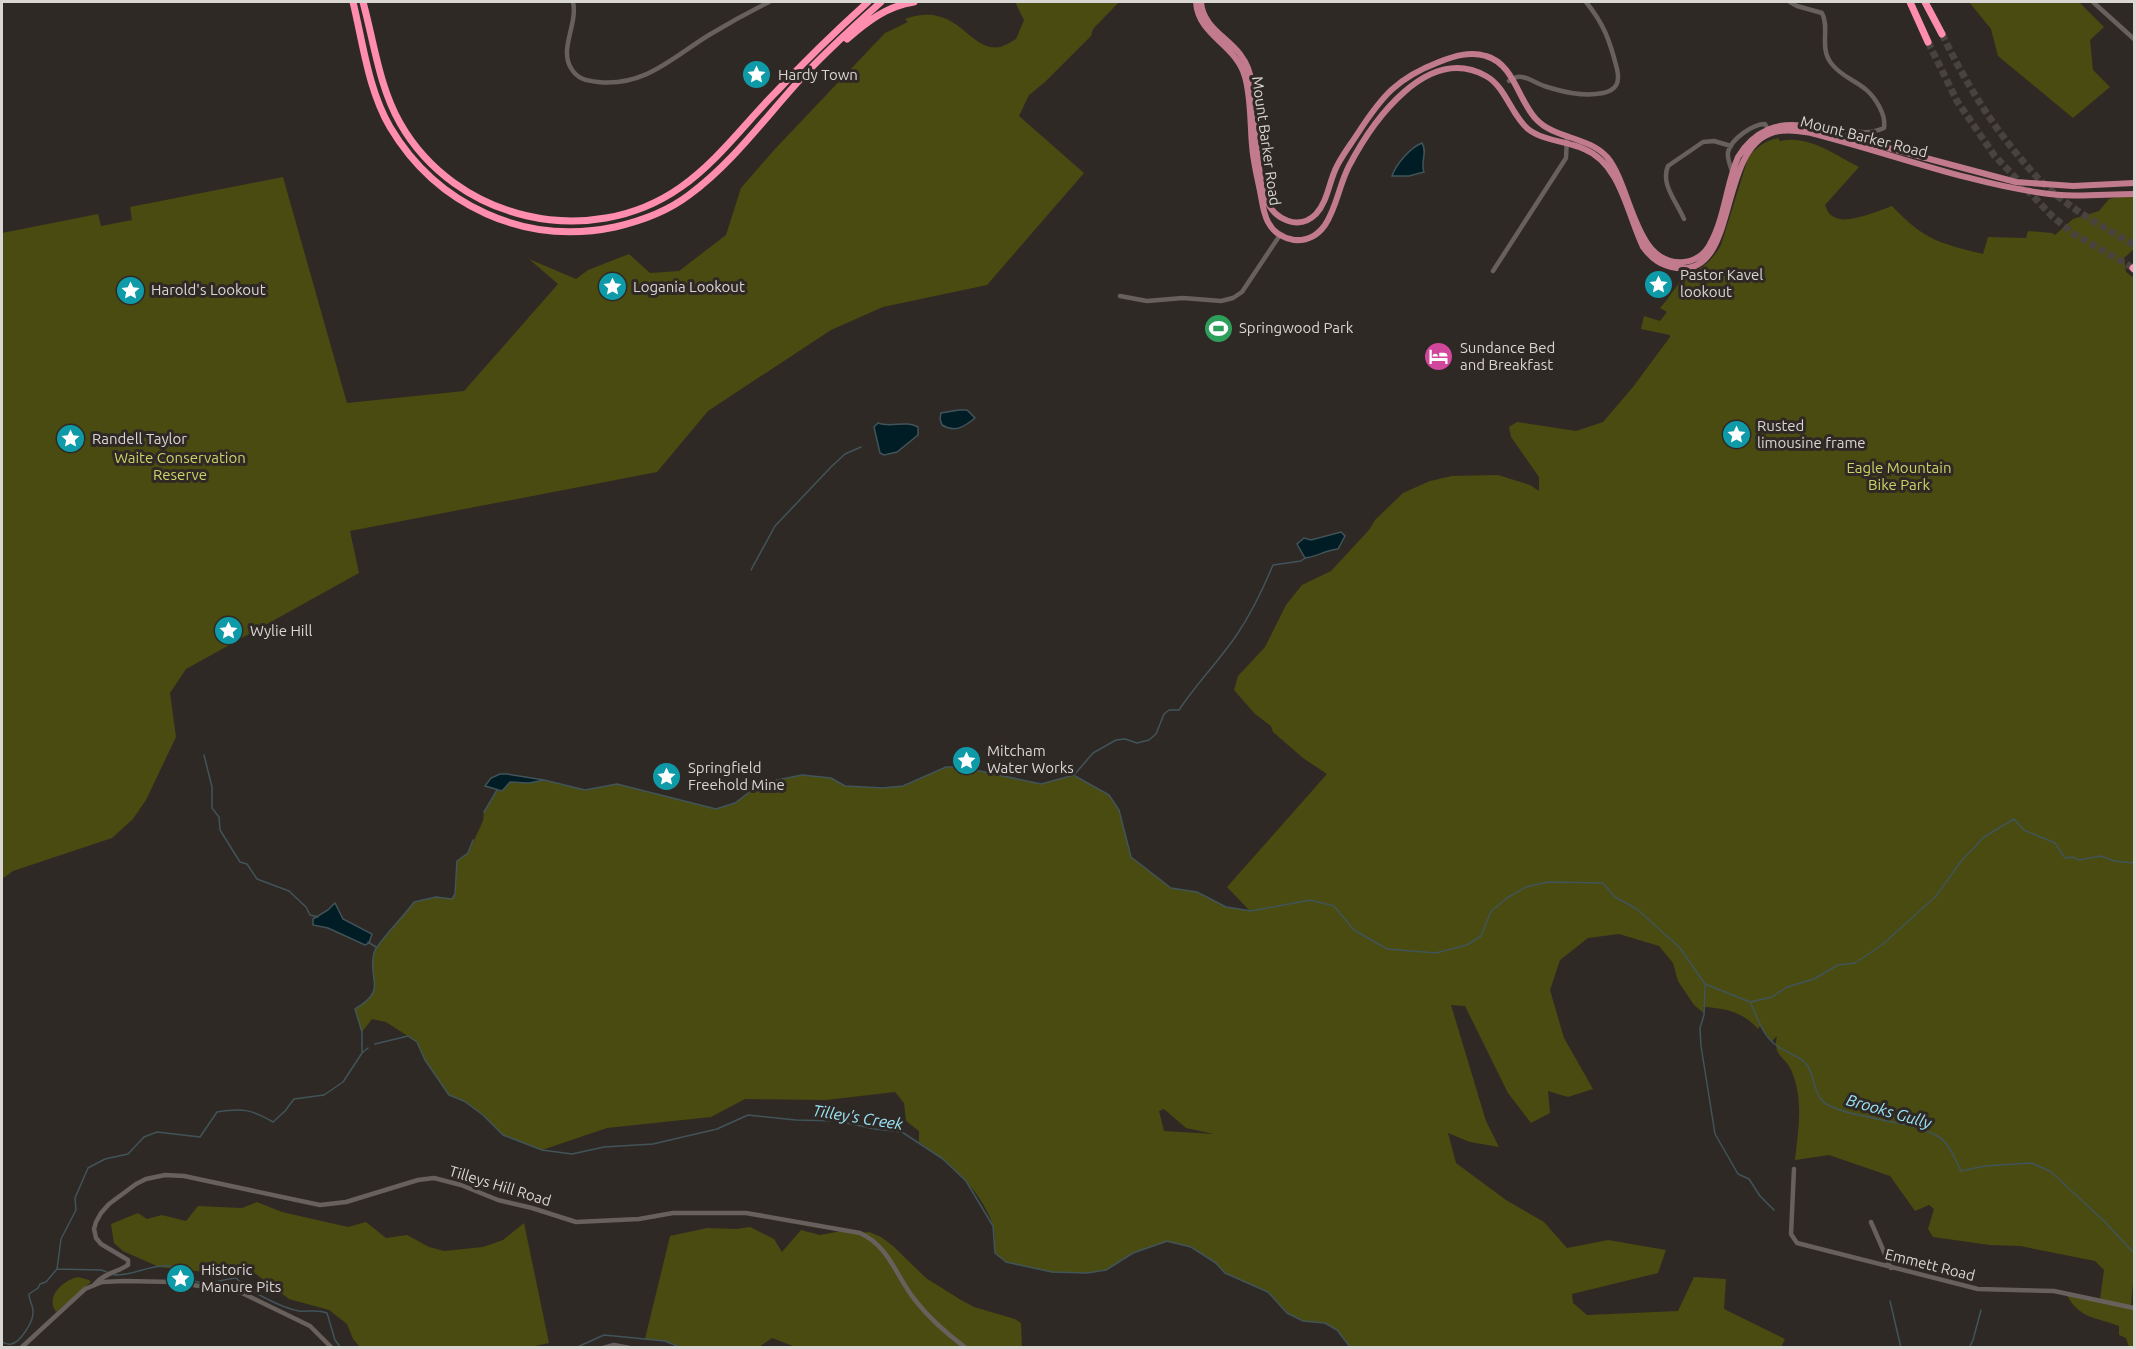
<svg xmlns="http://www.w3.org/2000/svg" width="2136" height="1349" font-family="Ubuntu,sans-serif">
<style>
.green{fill:#494b10;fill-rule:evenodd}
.water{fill:#001c24;stroke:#415459;stroke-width:1.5}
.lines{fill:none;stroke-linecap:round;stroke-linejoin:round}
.stream{stroke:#415459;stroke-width:1.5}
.highway-tunnel{stroke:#49433f;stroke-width:7;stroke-dasharray:7 3.5;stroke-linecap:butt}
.minor{stroke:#67605c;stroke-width:4.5}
.major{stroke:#c27b8e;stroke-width:6}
.highway{stroke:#fe8daf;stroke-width:7}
.labels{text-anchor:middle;stroke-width:6;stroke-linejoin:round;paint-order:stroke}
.poi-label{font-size:15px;fill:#dad6d4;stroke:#2f2925;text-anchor:start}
.street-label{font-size:15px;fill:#dad6d4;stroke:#2f2925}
.park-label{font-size:15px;fill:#ccd267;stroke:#2f2925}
.water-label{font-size:16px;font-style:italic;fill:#9ae5f9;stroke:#2f2925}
</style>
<rect width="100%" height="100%" fill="#2f2925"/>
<path class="green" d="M1015,2H1119L1093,29L1091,36L1045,82L1029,95L1019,116L1084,173L987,285L883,307L831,330L708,411L657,472L350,531L359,573L186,669L170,693L176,737L146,800L133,819L112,838L13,871L2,879V233L98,214L101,226L132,220L130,207L283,177L347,403L464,391L558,284L529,259L576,279L588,270L629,254L650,273L679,271L726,235L741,188L775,149L885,33L908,22L905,19C959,0 968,53 1000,47C1005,46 1012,41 1016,39L1024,20Z
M1969,2H2079L2104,27L2090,40L2093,70L2110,87L2073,118L1998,56L1991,29Z
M1778,138L1780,141C1809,135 1833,154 1859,167L1825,205C1827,210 1829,215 1834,217C1846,225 1878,211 1892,206C1924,240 1939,243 1983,254L1988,237L2026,238L2028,231L2052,233L2055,235L2073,219L2099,211L2109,199L2134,194V249L2124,258L2126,272L2134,278V1269L2131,1307L2134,1308V1347H2129L2126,1338L2119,1335V1326C2096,1317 2078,1319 2066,1293L2100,1300L2104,1270L2095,1261L2020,1246L1990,1245L1933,1237L1928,1229L1934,1209L1929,1205L1915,1211L1890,1176L1829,1155L1795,1160C1798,1130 1804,1102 1792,1072C1786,1056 1772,1057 1777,1036L1772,1041L1760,1026L1758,1029C1743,1012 1725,1008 1703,1007L1704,1013L1694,1005L1678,981L1673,963L1659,946L1619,934L1588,938L1560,960L1550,990L1564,1038L1593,1089L1568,1097L1548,1091L1550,1113L1531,1123L1508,1093L1465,1006L1451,1005L1486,1121L1499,1147L1470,1142L1448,1133L1456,1163L1506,1200L1544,1222L1567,1248L1608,1240L1666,1250L1658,1273L1572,1294L1573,1303L1587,1315L1678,1311L1694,1277L1726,1279L1724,1309L1785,1339L1781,1347H1351L1337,1330L1325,1323L1303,1321L1288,1313L1268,1292L1225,1273L1209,1258L1191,1247L1167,1242L1133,1253L1106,1270L1087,1273L1052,1272L1006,1262L995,1253C995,1244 995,1233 993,1225C980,1188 949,1163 919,1142V1131L906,1121L904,1103L895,1092L826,1100L745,1099L711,1117L607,1128L542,1150L503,1135L483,1115L464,1101L449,1095L425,1060L417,1042L386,1022L372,1019L362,1032L355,1009C388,989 367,980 374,953C375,945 407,913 414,902L436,897L452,899L455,894L457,861L468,853L483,821L484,811L497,791H502L510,782L529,783L544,780L585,790L617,784L716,809L735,803L752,790L777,780L802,775L831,778L846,786L883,788L904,786L946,767H961L1041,784L1074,775L1109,795L1119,810L1131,857L1171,888L1197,892L1226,907L1249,910L1227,887L1327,774L1303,758L1273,732L1271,726L1255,714L1234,690L1238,676L1265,647L1286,605L1302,585L1331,571L1369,530L1375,520L1403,493L1430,481L1452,476L1498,475L1530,485L1539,491V477L1511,437L1509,427L1517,422L1576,431L1603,422L1633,387L1670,337V335L1641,329L1644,316L1660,321L1667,312L1660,308C1670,298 1679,279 1690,272C1693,270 1696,270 1699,269C1709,263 1716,254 1721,245L1748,158C1756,147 1765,141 1778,138ZM1164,1109L1186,1128L1214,1134L1164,1131L1159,1111Z
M257,1202L282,1212L348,1227L366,1222L386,1238L407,1235L429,1247L444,1251L483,1247L503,1240L524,1223L549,1343L526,1348L360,1347L353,1339L347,1324L329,1310L289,1299L256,1274L234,1271L205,1272L159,1267L123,1251L114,1243L111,1224L138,1213L147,1219L162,1215L186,1221L198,1206L242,1208Z
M750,1227L774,1239L782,1252L801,1230L820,1235L847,1230L860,1233L869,1232L881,1237L893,1246L926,1278L961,1300L974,1307L1015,1319L1021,1323L1022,1348H798L772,1338L759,1347L682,1348L665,1341L645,1339L670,1236L707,1228L736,1229Z
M78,1277L89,1280L91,1282L56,1312C45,1297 63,1280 78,1277Z"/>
<path class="water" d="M1422,143C1428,152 1420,162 1424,172L1409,176H1392C1396,164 1411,147 1422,143Z
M959,410H967L975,418C964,427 955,433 942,425L940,419L941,413Z
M878,423C891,428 906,420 918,427V435L897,452L884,455L880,453L874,427Z
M1341,532L1345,536L1338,549C1325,550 1317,557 1305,558L1297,544L1304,538L1311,540Z
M500,774H507L544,780L529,783L510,782L502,791L485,786L491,778Z
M335,903L343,919L372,934L369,943L365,945L328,928L313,925V919L328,910Z"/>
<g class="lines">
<path class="stream" d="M751,570L775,526L831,467L845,454L861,447
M204,755L212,787V808L219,817L220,830L240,862L247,864L257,879L289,891L306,907L310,915L318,917
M1075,776L1109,795L1119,810L1131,857L1171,888L1197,892L1226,907L1251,911L1310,900L1334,906L1354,930L1387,949L1436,953L1467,945L1481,936L1491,911L1507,898L1526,887L1548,882L1603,883L1615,897L1637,909L1680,948L1705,984L1750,1002L1772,997L1787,987L1814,979L1838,965L1855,963L1882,945L1936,896L1962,860L1984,837L2014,819L2024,830L2055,843L2065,858L2073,857L2079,860L2101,856L2114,861L2134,863
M544,780L585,790L617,784L716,809L735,803L752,790L777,780L802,775L831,778L845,786L883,788L903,786L946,767H961L1041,784L1074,775L1093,753L1116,740L1125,739L1137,743L1149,740L1156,734L1164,714L1169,710H1179C1196,684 1218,662 1236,636C1251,614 1263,589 1273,565L1301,561L1305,558
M484,812L497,790
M368,942L376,947
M1705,986L1704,1015L1700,1028L1701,1046L1715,1134L1738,1174L1749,1179L1760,1196L1774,1210
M1750,1002C1757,1016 1762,1035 1776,1045C1785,1053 1800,1055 1807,1065C1815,1077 1814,1098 1828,1105C1860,1121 1909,1119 1939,1137C1949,1143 1956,1161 1961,1171L1985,1166L2031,1163L2050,1171L2104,1221L2132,1251
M375,1044L408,1036L417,1042L425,1060L449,1095L464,1101L483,1115L503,1135L542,1150L572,1154L604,1147L653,1144L717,1129L748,1115L796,1120L837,1121L875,1129L902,1132L943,1159L966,1181L993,1226L995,1253L1006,1262L1052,1272L1087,1273L1106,1270L1133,1253L1167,1241L1191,1247L1216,1263L1225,1273L1268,1292L1287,1313L1303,1321L1325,1323L1337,1330L1351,1348
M362,1053L368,1048
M57,1269L61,1239L76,1210L75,1198L88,1168L105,1159L128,1154L144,1137L157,1132L200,1137L217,1112C242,1108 251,1109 273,1122L285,1111L294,1099L324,1095L343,1082L362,1053V1032L355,1009C389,989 367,980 374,953C375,945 407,913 414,902L436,897L452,899L455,894L457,861L468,853L473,840
M114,1275C133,1276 150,1264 170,1266C179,1268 185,1277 194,1281C207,1286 223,1279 236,1278C248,1291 282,1308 299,1311C309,1312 317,1309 327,1313L335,1340L341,1348
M1890,1301L1901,1348
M2,1342C5,1343 8,1345 11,1344C20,1343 33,1322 33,1313C34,1307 29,1301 29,1294L38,1288L40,1284L46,1282L57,1269L101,1270L107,1272
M575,1348L604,1335L665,1341L682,1348
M1969,1348L1973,1340L1981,1310"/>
<path class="highway-tunnel" d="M1942,34C1967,86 1997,134 2036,176C2063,205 2101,226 2134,245
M1928,42L1957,101L1994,155L2053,217L2074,234L2133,268"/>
<path class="minor" d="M573,2C578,24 559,49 571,68C577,79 587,81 598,82C645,87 673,57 709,35C729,23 749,12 769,2
M1790,2L1797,6L1822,13C1830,28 1819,47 1831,63C1845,82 1865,80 1879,106C1883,114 1885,119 1884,128C1870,134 1859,133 1845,129L1838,135
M2093,2L2134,39
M1509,81C1513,78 1517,76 1522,77C1529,78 1536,83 1544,86C1563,92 1583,97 1603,93C1617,90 1620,82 1617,69C1610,41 1604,24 1586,2
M1732,171C1730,165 1727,158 1728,152C1731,139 1753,124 1765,124L1769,131
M1684,219C1677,202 1660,184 1668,166L1703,142L1714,141L1731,146
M1493,271L1566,158L1567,137
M1120,296L1147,301L1183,298L1221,301L1233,298L1242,292L1280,235
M1794,1169L1791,1234L1797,1243L1978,1289L2054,1291L2134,1308
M1871,1222L1891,1268
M95,1284C104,1273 118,1272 128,1265V1260L101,1244L96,1238L94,1229L96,1222L101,1213L109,1204L136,1184L146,1179L165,1175L184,1176L320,1205L346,1202L418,1180L434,1178L461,1185L498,1200L532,1208L576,1222L639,1219L673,1213H746L860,1233C889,1246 896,1276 915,1300C929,1318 947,1334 966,1348
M21,1348L85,1289L102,1282L124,1281L175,1282L242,1293L310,1326L332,1348
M603,1348L614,1345L630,1348"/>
<path class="major" d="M1196,2C1198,36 1237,45 1245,77C1251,98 1250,123 1252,145C1253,161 1257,176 1260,191C1262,201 1263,213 1268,222C1273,232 1283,238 1294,240C1307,241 1318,235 1325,225C1337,207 1339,185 1349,166C1372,122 1427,43 1486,76C1506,87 1511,115 1528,129C1543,141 1567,141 1584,149C1621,164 1627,214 1643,247C1652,259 1661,266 1677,268C1738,276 1718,155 1769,134C1782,128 1798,131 1811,133C1886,152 1965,182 2042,193C2073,198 2104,194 2134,194
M1201,2C1203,27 1226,36 1240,54C1247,63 1251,74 1252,85C1258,123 1254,163 1266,199C1274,220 1299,231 1316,214C1328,201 1329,181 1337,166C1343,154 1351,144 1358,133C1382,96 1397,78 1439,62C1454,56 1470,51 1486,56C1514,64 1518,100 1536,119C1554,139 1588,136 1607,157C1632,186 1634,267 1684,262C1695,261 1705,254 1710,244C1725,217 1726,185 1738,157C1754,131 1779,120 1809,127L2016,182L2073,186L2134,183"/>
<path class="highway" d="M353,2C363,43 368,89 390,127C437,206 525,246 615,227C641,221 668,211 689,195C730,165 762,122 796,84C822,55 852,28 881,2
M363,2C374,42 379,86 400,123C455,220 589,252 681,187C718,161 745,123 777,91C806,60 837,30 868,2
M1910,2L1928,42
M1925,2L1942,34
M847,39C868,21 887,6 914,2
M2133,268L2134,269"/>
</g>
<defs>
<symbol id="sight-disc" viewBox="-11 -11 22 22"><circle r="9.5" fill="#0f9aa8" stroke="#2f2925"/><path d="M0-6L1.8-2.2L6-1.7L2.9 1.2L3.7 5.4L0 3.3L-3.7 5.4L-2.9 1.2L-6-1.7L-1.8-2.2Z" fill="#fff"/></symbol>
<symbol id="stadium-disc" viewBox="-11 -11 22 22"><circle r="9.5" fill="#2e9e5b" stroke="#2f2925"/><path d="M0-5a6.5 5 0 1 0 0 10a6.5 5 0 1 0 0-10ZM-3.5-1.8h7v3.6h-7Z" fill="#fff"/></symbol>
<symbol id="hotel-disc" viewBox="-11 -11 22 22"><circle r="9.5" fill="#d1479c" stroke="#2f2925"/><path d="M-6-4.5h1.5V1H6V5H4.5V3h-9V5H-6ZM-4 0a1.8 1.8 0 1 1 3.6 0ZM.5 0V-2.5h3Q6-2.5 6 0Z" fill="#fff"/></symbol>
</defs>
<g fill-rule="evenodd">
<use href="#sight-disc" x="740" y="58" width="33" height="33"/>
<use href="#sight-disc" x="1642" y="268" width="33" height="33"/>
<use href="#sight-disc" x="596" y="270" width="33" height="33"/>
<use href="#sight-disc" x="114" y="274" width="33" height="33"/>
<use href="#stadium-disc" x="1202" y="312" width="33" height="33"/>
<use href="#hotel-disc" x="1422" y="340" width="33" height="33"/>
<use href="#sight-disc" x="1720" y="418" width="33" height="33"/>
<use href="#sight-disc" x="54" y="422" width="33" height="33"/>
<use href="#sight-disc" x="212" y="614" width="33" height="33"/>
<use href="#sight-disc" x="950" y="744" width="33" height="33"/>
<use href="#sight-disc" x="650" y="760" width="33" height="33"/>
<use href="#sight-disc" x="164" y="1262" width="33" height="33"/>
</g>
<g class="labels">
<g class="poi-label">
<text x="778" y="80">Hardy Town</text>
<text x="1680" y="280">Pastor Kavel<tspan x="1680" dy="17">lookout</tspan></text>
<text x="633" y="292">Logania Lookout</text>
<text x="151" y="295">Harold's Lookout</text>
<text x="1239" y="333">Springwood Park</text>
<text x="1460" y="353">Sundance Bed<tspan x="1460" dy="17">and Breakfast</tspan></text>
<text x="1757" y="431">Rusted<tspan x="1757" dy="17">limousine frame</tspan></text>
<text x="92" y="444">Randell Taylor</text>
<text x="250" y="636">Wylie Hill</text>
<text x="987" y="756">Mitcham<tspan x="987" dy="17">Water Works</tspan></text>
<text x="688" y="773">Springfield<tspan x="688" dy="17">Freehold Mine</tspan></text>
<text x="201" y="1275">Historic<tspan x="201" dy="17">Manure Pits</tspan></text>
</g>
<g class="street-label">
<text transform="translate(1864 137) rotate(14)" y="5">Mount Barker Road</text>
<text transform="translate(1266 141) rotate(82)" y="5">Mount Barker Road</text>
<text transform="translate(500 1186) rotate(17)" y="5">Tilleys Hill Road</text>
<text transform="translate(1930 1265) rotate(14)" y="5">Emmett Road</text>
</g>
<g class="park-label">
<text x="180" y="463">Waite Conservation<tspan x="180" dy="17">Reserve</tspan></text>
<text x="1899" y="473">Eagle Mountain<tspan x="1899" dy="17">Bike Park</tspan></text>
</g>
<g class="water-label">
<text transform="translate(1889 1111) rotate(16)" y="6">Brooks Gully</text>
<text transform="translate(858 1117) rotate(9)" y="6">Tilley's Creek</text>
</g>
</g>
<rect width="2136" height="1349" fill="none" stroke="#dad6d4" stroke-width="6"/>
</svg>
